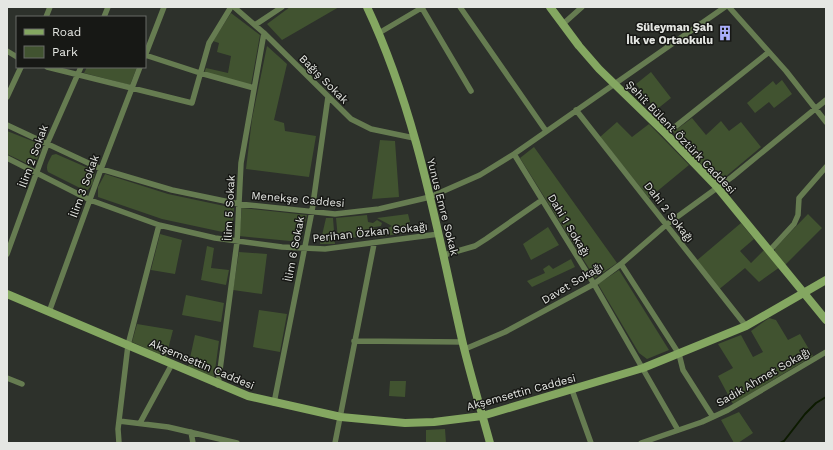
<svg xmlns="http://www.w3.org/2000/svg" width="833" height="450" font-family="'Work Sans',sans-serif">
<style>
.green{fill:#415330}
.lines{fill:none;stroke-linecap:round;stroke-linejoin:round}
.stream{stroke:#0c1a00;stroke-width:2}
.street{stroke:#667c51;stroke-width:5.5}
.secondary{stroke:#84a761;stroke-width:8}
.labels{text-anchor:middle;stroke-width:3;stroke-linejoin:round;paint-order:stroke}
.poi-label{font-size:11px;font-weight:bold;fill:#e5e7e3;stroke:#171815;text-anchor:end}
.street-label{font-size:11px;fill:#e5e7e3;stroke:#171815}
</style>
<rect width="100%" height="100%" fill="#2d312b"/>
<path class="green" d="M290,7H339L282,40L267,24Z
M231,13L260,35L251,85L204,73L206,68L228,73L231,56L217,52L219,43L213,41Z
M267,46L287,64L274,120L284,123L285,131L316,136L309,177L246,169L252,119Z
M87,67H137L130,85L84,73Z
M651,72L671,98L656,110L636,84Z
M782,80L792,94L774,108L769,102L755,113L747,103L773,81L776,85Z
M692,118L706,135L721,121L729,131L741,122L761,147L718,183L673,132Z
M617,122L632,137L649,124L689,165L649,198L600,137Z
M7,131L40,144L41,149L36,163L30,165L7,154Z
M380,140L395,141L399,197L372,199Z
M534,147L617,263L595,278L520,158Z
M56,154L95,171L93,183L88,190L86,191L48,172C45,166 49,161 52,155Z
M105,174L168,194L234,208L232,234L162,219L98,197V187Z
M242,208L307,215L300,242L239,236Z
M408,214L410,222L404,224L410,223L411,232L379,237L384,230L392,226L377,218Z
M808,214L822,228L785,265L775,252V248Z
M367,215L368,222L373,223L377,220L382,223L381,226L368,228H381L383,229L378,236L375,233H369V236L338,239L336,218Z
M326,218H333L335,244H320Z
M741,223L754,239L740,251L751,263L764,250L780,267L759,282L745,268L717,291L695,262Z
M548,227L559,245L531,260L523,244Z
M160,234L182,240L175,274L151,270Z
M207,246L214,248L211,268L229,270L226,285L201,280Z
M239,252L267,254L262,294L233,290Z
M571,259L575,267L532,287L527,281L545,273L543,269L549,265L553,269Z
M619,270L669,350L647,359L639,353L598,284Z
M186,295L224,303L221,322L182,315Z
M259,310L287,314L280,352L253,347Z
M769,318L776,320L788,340L800,334L813,356L733,404L718,376L733,368L718,344L741,335L753,357L763,352L751,331Z
M137,324L173,330L166,357L132,342Z
M195,335L219,341L214,378L188,367Z
M390,381H406L405,397L389,396Z
M739,412L753,433L738,443H734L721,420Z
M445,429L446,443H426V430Z"/>
<g class="lines">
<path class="stream" d="M780,443L784,441L805,414L816,403L826,397"/>
<path class="street" d="M234,7L264,33L351,119L371,129L414,138
M460,7L546,131
M729,7L786,71L826,122
M422,8L471,91
M46,17L50,7
M104,17L108,7
M563,24L582,7
M255,25L282,7
M379,33L423,7
M7,51L17,57
M145,55L200,73L254,88
M145,56L164,7
M47,67L192,103L209,43L231,7
M7,97L21,67
M576,110L746,326
M7,125L101,169L172,190L239,204L335,214L379,209L430,197L480,175L514,154L725,7
M666,134L769,52
M514,154L594,284L678,430
M7,158L90,200L159,225L215,238L282,247L325,249L439,234
M770,250L794,224L798,215L799,198L826,167
M7,254L47,144L81,67
M444,255L475,246L486,239L542,200
M621,264L679,354L683,370L713,417
M49,312L101,169L140,67
M354,341L463,342
M465,349L505,332L594,284L621,264L666,225L732,177L826,100
M7,378L22,384
M218,385L237,242L241,163L264,33
M572,390L591,443
M274,403L312,211L328,97
M119,421L168,427L237,443
M140,423L172,364
M191,432L193,443
M119,443L118,429L128,345L159,225
M335,443L374,244
M641,443L702,422L728,410L826,352"/>
<path class="secondary" d="M367,7C417,113 437,230 463,344C471,377 481,410 490,443
M550,7L579,46L599,69L666,134L717,187L826,320
M7,294L248,396L341,417L405,423L434,422L482,416L643,368L746,326L826,280"/>
</g>
<defs>
<symbol id="building-bare" viewBox="-9 -9 18 18"><path d="M-4-6H4V6H1V3H-1V6H-4ZM-2.5-4.3h1.7v1.8h-1.7ZM.8-4.3h1.7v1.8H.8ZM-2.5-1h1.7V.8h-1.7ZM.8-1h1.7V.8H.8Z" fill="#aaaffb" stroke="#171815" stroke-width="2.5" paint-order="stroke"/></symbol>
</defs>
<g fill-rule="evenodd">
<use href="#building-bare" x="714" y="22" width="22" height="22"/>
</g>
<g class="labels">
<g class="poi-label">
<text x="713" y="31">Süleyman Şah<tspan x="713" dy="13">İlk ve Ortaokulu</tspan></text>
</g>
<g class="street-label">
<text transform="translate(324 79) rotate(45)" y="4">Bağış Sokak</text>
<text transform="translate(681 137) rotate(46)" y="4">Şehit Bülent Öztürk Caddesi</text>
<text transform="translate(33 156) rotate(-70)" y="4">İlim 2 Sokak</text>
<text transform="translate(84 186) rotate(-70)" y="4">İlim 3 Sokak</text>
<text transform="translate(298 199) rotate(5)" y="4">Menekşe Caddesi</text>
<text transform="translate(443 207) rotate(76)" y="4">Yunus Emre Sokak</text>
<text transform="translate(229 208) rotate(-87)" y="4">İlim 5 Sokak</text>
<text transform="translate(669 212) rotate(52)" y="4">Dahi 2 Sokağı</text>
<text transform="translate(569 225) rotate(59)" y="4">Dahi 1 Sokağı</text>
<text transform="translate(370 232) rotate(-6)" y="4">Perihan Özkan Sokağı</text>
<text transform="translate(294 249) rotate(-79)" y="4">İlim 6 Sokak</text>
<text transform="translate(572 283) rotate(-31)" y="4">Davet Sokağı</text>
<text transform="translate(202 364) rotate(23)" y="4">Akşemsettin Caddesi</text>
<text transform="translate(763 377) rotate(-30)" y="4">Sadık Ahmet Sokağı</text>
<text transform="translate(521 392) rotate(-15)" y="4">Akşemsettin Caddesi</text>
</g>
</g>
<rect width="833" height="450" fill="none" stroke="#e5e7e3" stroke-width="16"/>
<rect x="16" y="16" width="130" height="52" fill="#171815" stroke="#696b67"/>
<rect x="24" y="29" width="20" height="6" fill="#84a761" stroke="#696b67"/>
<text x="52" y="36" font-size="12" fill="#e5e7e3">Road</text>
<rect x="24" y="46" width="20" height="12" fill="#415330" stroke="#696b67"/>
<text x="52" y="56" font-size="12" fill="#e5e7e3">Park</text>
</svg>
